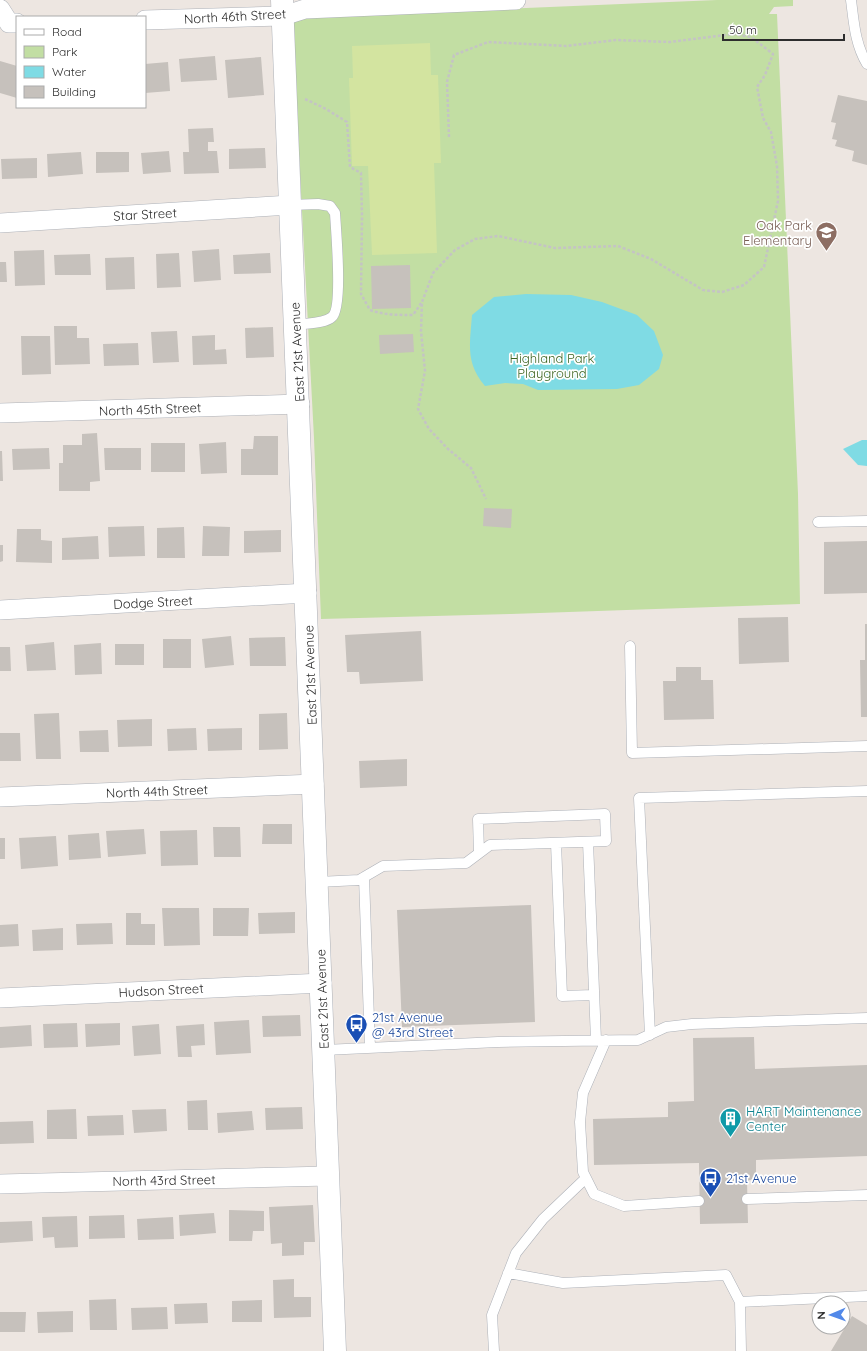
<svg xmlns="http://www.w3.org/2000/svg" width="867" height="1351" font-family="Quicksand,sans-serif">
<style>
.green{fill:#c2dea3}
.pitch{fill:#d3e4a0}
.water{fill:#7fdbe4}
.building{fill:#c6c1bc}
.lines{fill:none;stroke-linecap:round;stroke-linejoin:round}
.service-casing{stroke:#adb1b8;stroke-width:11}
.minor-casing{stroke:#adb1b8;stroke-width:20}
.tertiary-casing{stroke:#adb1b8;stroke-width:23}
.path{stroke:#c4c4c4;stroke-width:2.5;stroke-dasharray:3 2;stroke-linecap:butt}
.service{stroke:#fff;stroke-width:10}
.minor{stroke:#fff;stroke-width:19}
.tertiary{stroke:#fff;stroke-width:22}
.labels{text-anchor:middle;stroke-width:3.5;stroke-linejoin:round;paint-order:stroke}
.street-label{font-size:13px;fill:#2d2d2d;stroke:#fff}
.education-label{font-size:13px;fill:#785e54;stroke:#fff;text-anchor:end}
.park-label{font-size:13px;fill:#3c6522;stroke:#fff}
.transit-label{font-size:13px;fill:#164399;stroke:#fff;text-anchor:start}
.culture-label{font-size:13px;fill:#0d838f;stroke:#fff;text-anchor:start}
</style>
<rect width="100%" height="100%" fill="#ede6e1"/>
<path class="green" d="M717,0H793V6L774,7L769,14H777L798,494L800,604L511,614L321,619L314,438L292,22L307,17Z"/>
<path class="pitch" d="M430,43L431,75H438L441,163H434L437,253L372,255L368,166H352L349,78H353L352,46Z"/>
<path class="water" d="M526,294L571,295L602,302L637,315L654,331L663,355L659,369L639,385L617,389L538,390L523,384L505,383L485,386C465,363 470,343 472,315L494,297Z
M862,440H867V466L858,465L843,449Z"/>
<path class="building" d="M215,56L217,80L181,82L179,59Z
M261,57L264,95L228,98L225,60Z
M0,61L17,66V98L0,93Z
M168,62L170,91L145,93V64Z
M838,95L867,101V165L852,161L854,151L835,146L837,140L832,139L836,123L831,122Z
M213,128L214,142H208V151H217L219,173L184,174L183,152H189L188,129Z
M265,148L266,168L229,169V149Z
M169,151L171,172L143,174L141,153Z
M81,152L83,174L48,177L47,154Z
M96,152H129V172L96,173Z
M37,158V178L2,179L1,159Z
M219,249L221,280L194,282L192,251Z
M44,250L45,285L15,286L14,251Z
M179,253L181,287L157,288L156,254Z
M270,253L271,273L234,274L233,255Z
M90,254L91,275H55L54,255Z
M134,257L135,289L106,290L105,258Z
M0,262H6L7,282H0Z
M410,265L411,308L372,309L371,266Z
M54,326H77V338H89L90,364L55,365Z
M273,327L274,357L246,358L245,328Z
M177,331L179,362L153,363L151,332Z
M413,334L414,352L380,354L379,335Z
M215,335V350L226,349L227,364L193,365L192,336Z
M21,336H50L51,374L22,375Z
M138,343L139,365L104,366L103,344Z
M97,433L100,481L90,482V491H59V463H63V445H82V434Z
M254,436H278V475H241V449H253Z
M226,442L227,473L201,474L199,444Z
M151,443H185V472H151Z
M49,448L50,469L13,470L12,449Z
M104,448H141V470H105Z
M0,451H2L3,481H0Z
M484,508L512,509L511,528L483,526Z
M144,526L145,556L109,557L108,527Z
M203,526L230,527L229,556H202Z
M184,527L185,558H157V528Z
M17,529H41V540L52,541V563L16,562Z
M281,530V552L244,553V531Z
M98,536L99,559L62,560V538Z
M867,541V593L824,594V542Z
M0,545H3V561L0,562Z
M788,617L789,662L739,664L738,618Z
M865,624H867V717H861L860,660H865Z
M421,631L423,681L360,684L359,672H347L345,635Z
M231,636L234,665L205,668L202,639Z
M285,637L286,666H250L249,638Z
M163,639H191V668H163Z
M54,642L56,670L27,671L25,645Z
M101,643L102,674L75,675L74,645Z
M115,644H144V665H115Z
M0,647H10L11,671H0Z
M676,667H701V680H713L714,719L664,720L663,681H676Z
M59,713L61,759H36L34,714Z
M287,713L288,749L259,750V714Z
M152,719V746L118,747L117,720Z
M196,728L197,750L168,751L167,729Z
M242,728V750L208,751L207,729Z
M108,730L109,752H80L79,731Z
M0,733H20L21,761H0Z
M407,759V786L360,788L359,761Z
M263,824H292V844H262Z
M213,827H240L241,857H214Z
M144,829L146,854L108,857L106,831Z
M197,830L198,865L161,866L160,831Z
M99,833L101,858L69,860L68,835Z
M56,836L58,866L21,869L19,838Z
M0,838H5V859H0Z
M531,905L535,1022L402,1027L397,910Z
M162,908H199L200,945L164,946Z
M213,908H249L248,936H213Z
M295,912V933L259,934L258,913Z
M126,913H141V924H155V945H126Z
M112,923L113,944L77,945L76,924Z
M18,924L19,946L0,947V925Z
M63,928V950L33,951L32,930Z
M300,1015L301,1036L263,1037L262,1016Z
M249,1020L251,1053L216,1055L214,1022Z
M77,1023L78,1047L44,1048L43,1024Z
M120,1023V1045L86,1047L85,1024Z
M159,1024L161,1054L134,1056L132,1026Z
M204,1024L205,1045L191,1046L192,1057H178L176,1026Z
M31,1025L32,1046L0,1048V1027Z
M754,1037L755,1069L867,1065V1156L756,1160V1178L747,1181L748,1223L700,1224L699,1163L594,1165L593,1119L668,1117V1102L694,1101L693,1038Z
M207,1100L208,1130H188L187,1101Z
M302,1107L303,1129L266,1130L265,1108Z
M76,1109L77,1139H47V1110Z
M166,1109L167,1131L134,1133L132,1110Z
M252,1111L254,1130L218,1133L217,1113Z
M123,1115L124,1135L88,1136L87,1116Z
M33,1121L34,1143L0,1144V1122Z
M313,1205L315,1242H304V1255L282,1256V1243L271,1244L269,1207Z
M229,1210L264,1211V1231H253L252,1241H229Z
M214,1213L216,1233L180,1236L179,1215Z
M124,1215L125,1238L89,1239V1216Z
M77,1216L78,1247L55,1248L54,1237L43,1238L42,1217Z
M173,1217L174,1239L138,1240L137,1219Z
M32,1221L33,1241L0,1243V1222Z
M294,1279V1297H311V1317L274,1318L273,1280Z
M116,1299L117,1330H90L89,1300Z
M262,1300V1322H232V1301Z
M207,1303L208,1323L175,1324L174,1304Z
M167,1307L168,1329L132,1330L131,1308Z
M73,1311V1332L38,1333L37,1312Z
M0,1312H26L25,1332H0Z
M852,1316L867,1325V1351H831Z"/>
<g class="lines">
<defs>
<path id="service" d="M851,0C854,23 855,44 867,64
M290,205L318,204L330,206L335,213C336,231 343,308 332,317C324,324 306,323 296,325
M818,522L867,521
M630,646L632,753L867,746
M588,842L596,1040
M556,843L562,996L594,995
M364,877L370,1048
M318,882L359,880L383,866L466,863L490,845L606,841L605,814L478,819L479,853
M650,1035L639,798L867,791
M606,1040L583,1093L580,1122L583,1172L594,1194L624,1206L699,1201
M324,1050L498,1042L638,1040L666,1027L692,1024L867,1018
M747,1199L867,1195
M508,1273L563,1283L726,1275L740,1302
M494,1351L492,1315L516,1253L543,1219L586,1178
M741,1351L740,1302L867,1296"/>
<path id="minor" d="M0,9L9,23H17
M145,20L283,16L305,9L516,0
M0,223L290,205
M0,413L300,404
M0,610L307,593
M0,797L314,784
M0,998L322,983
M0,1184L329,1176"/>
<path id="tertiary" d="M282,0L335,1351"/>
</defs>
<use href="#service" class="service-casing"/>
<use href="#minor" class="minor-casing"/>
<use href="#tertiary" class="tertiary-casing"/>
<path class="path" d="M305,99L326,109L347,122L350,167L361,173L362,216L361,294L370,310C384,315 397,315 413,315L422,302
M449,137L447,82L454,55L488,42L566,46L616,40L670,42L733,34L751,37L773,54L765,75L757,87L763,118L771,132L777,166L778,201L764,267L744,285L722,292L703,290L651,259L618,246L555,248L498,236L475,239L455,250L433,273L422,302L421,331L425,371L418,409L429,429L448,449L471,468L486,499"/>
<use href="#service" class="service"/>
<use href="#minor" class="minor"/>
<use href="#tertiary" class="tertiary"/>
</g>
<defs>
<symbol id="school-pin" viewBox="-11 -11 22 30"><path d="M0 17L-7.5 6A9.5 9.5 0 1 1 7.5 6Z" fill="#8d6e63" stroke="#fff"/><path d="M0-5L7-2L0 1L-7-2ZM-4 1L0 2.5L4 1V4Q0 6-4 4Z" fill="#fff"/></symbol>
<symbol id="bus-pin" viewBox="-11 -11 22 30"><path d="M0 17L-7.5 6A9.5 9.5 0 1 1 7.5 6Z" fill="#1a4fb4" stroke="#fff"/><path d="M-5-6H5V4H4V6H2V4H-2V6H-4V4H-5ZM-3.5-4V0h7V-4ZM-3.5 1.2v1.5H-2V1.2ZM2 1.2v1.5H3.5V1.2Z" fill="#fff"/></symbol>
<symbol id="building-pin" viewBox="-11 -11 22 30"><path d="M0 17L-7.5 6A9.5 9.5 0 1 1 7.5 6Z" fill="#0f9aa8" stroke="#fff"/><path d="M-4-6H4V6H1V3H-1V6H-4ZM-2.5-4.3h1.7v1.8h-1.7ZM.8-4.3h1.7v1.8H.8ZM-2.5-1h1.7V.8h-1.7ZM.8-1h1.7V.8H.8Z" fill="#fff"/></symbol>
</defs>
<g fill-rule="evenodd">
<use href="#school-pin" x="814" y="220" width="25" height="34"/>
<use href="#bus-pin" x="344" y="1012" width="25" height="34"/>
<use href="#building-pin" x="718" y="1106" width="25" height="34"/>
<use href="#bus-pin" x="698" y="1166" width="25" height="34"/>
</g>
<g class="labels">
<g class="street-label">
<text transform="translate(235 16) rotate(-3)" y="5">North 46th Street</text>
<text transform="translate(145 214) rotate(-3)" y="5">Star Street</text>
<text transform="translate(297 352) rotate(-93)" y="5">East 21st Avenue</text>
<text transform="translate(150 409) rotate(-2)" y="5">North 45th Street</text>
<text transform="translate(153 602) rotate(-3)" y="5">Dodge Street</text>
<text transform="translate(310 675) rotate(-92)" y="5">East 21st Avenue</text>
<text transform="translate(157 791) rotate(-2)" y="5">North 44th Street</text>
<text transform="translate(161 990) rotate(-3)" y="5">Hudson Street</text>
<text transform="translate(322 999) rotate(-92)" y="5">East 21st Avenue</text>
<text transform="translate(164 1180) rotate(-1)" y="5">North 43rd Street</text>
</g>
<g class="education-label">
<text x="812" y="230">Oak Park<tspan x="812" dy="15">Elementary</tspan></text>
</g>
<g class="park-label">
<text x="552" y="363">Highland Park<tspan x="552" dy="15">Playground</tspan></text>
</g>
<g class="transit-label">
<text x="372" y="1022">21st Avenue<tspan x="372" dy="15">@ 43rd Street</tspan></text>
<text x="726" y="1183">21st Avenue</text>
</g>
<g class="culture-label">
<text x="746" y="1116">HART Maintenance<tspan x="746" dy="15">Center</tspan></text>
</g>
</g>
<rect x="16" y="16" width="130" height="92" fill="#ffffff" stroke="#ababab"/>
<rect x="24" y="29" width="20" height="6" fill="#ffffff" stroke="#ababab"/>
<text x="52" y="36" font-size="12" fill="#2d2d2d">Road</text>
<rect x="24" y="46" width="20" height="12" fill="#c2dea3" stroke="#ababab"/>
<text x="52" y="56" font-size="12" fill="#2d2d2d">Park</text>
<rect x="24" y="66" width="20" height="12" fill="#7fdbe4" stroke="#ababab"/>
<text x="52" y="76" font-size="12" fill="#2d2d2d">Water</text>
<rect x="24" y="86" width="20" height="12" fill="#c6c1bc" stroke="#ababab"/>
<text x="52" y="96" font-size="12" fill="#2d2d2d">Building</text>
<g transform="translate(831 1315) rotate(268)"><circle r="19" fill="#ffffff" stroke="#ababab"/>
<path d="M0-3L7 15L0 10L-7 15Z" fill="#5289e9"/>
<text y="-6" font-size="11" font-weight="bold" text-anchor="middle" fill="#2d2d2d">N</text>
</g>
<path d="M723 34v6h121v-6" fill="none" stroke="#2d2d2d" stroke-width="2"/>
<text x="729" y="34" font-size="12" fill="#2d2d2d" stroke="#ffffff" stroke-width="3" paint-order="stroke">50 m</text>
</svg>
